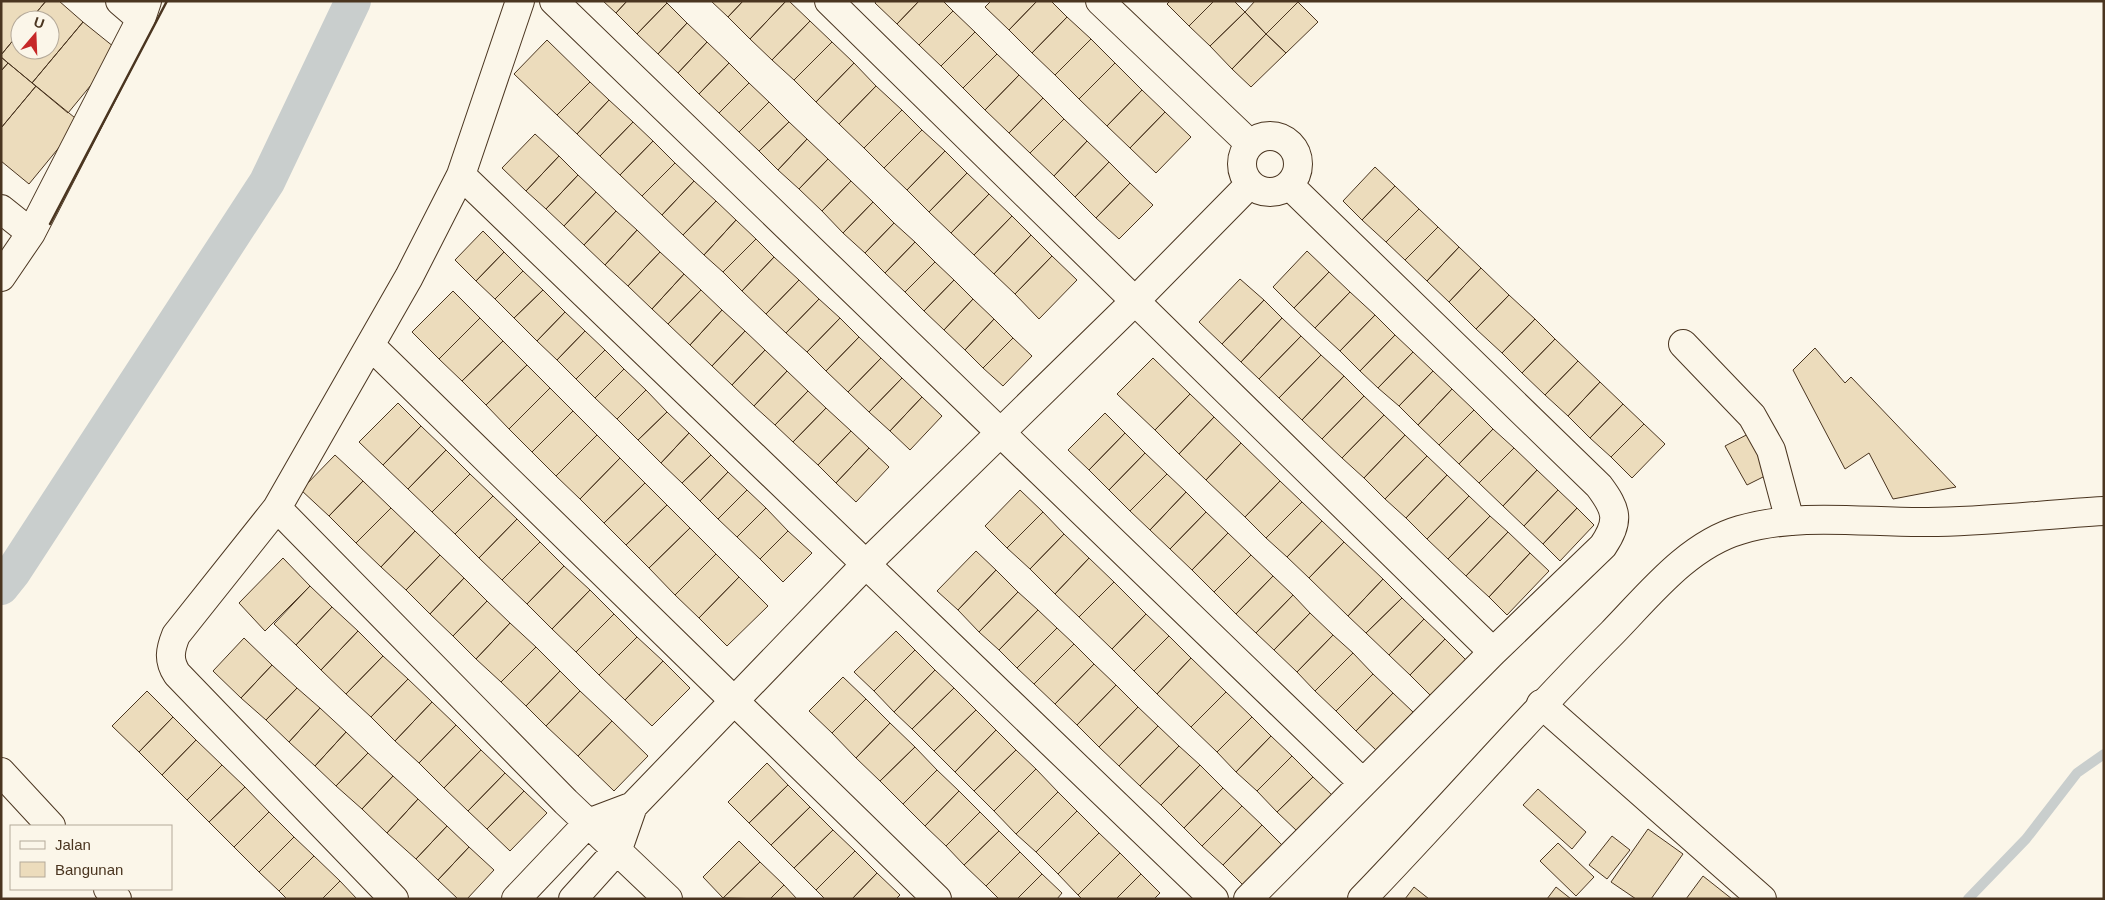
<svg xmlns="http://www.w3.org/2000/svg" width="2105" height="900" font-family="Helvetica,sans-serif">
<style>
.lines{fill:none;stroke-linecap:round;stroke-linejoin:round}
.stream{stroke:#c9cecd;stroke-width:10}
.canal{stroke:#c9cecd;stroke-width:36}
.building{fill:#ecdcbc;stroke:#4a3520}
.street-casing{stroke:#4a3520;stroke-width:30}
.secondary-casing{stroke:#4a3520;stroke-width:30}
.street{stroke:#fbf6e9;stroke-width:28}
.secondary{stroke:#fbf6e9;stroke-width:28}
.wall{stroke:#4a3520;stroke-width:2.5}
</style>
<rect width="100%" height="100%" fill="#fbf6e9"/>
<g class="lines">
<path class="stream" d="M1968,899L2026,839L2077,773L2104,754"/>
<path class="canal" d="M1,587L13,572L267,182L353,1"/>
</g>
<path class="building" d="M1,1H46L30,20H20V32L1,55Z
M46,1H59L83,22L32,83L1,57V55L20,32V50H50V20H30Z
M603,1H627L616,13Z
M627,1H665L667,3L637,34L616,13Z
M711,1H743L728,17Z
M743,1H786L750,39L728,17Z
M786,1H789L810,21L772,60L750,39Z
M876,1H919L897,24L875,3Z
M919,1H943L953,11L919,45L897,24Z
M991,1H1037L1009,30L985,7Z
M1037,1H1051L1067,17L1032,53L1009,30Z
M1170,1H1214L1189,26L1167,4Z
M1214,1H1234L1245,12L1210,46L1189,26Z
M1255,1H1297L1298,2L1266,34L1245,12Z
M1298,2L1318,22L1286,53L1266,34Z
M667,3L687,23L658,54L637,34Z
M953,11L975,32L941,66L919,45Z
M1245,12L1266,34L1232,69L1210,46Z
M1067,17L1091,39L1055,75L1032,53Z
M810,21L832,42L794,80L772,60Z
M83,22L119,51L68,113L32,83Z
M687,23L707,42L678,73L658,54Z
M975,32L997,54L963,88L941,66Z
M1266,34L1286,53L1251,87L1232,69Z
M1091,39L1115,63L1079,99L1055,75Z
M547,40L590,82L557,115L514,74Z
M707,42L729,63L699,94L678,73Z
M832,42L854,63L816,102L794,80Z
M997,54L1019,75L985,110L963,88Z
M1,57L8,63L1,71Z
M8,63L36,86L1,128V71Z
M729,63L749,83L719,113L699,94Z
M854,63L876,86L839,124L816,102Z
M1115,63L1142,90L1107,126L1079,99Z
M1019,75L1043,98L1009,133L985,110Z
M590,82L609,100L577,134L557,115Z
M749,83L769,102L739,132L719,113Z
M36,86L80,122L29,184L1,161V128Z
M876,86L902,110L864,148L839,124Z
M1142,90L1165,112L1130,148L1107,126Z
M1043,98L1064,119L1030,153L1009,133Z
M609,100L633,122L600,156L577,134Z
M769,102L789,122L759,151L739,132Z
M902,110L922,130L884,168L864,148Z
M1165,112L1191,137L1156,173L1130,148Z
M1064,119L1087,141L1054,176L1030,153Z
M633,122L653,141L620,175L600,156Z
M789,122L807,139L778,170L759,151Z
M922,130L945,151L907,190L884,168Z
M535,134L559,156L526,191L502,168Z
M807,139L828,159L799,189L778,170Z
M653,141L675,163L642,196L620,175Z
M1087,141L1109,162L1075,197L1054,176Z
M945,151L967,173L929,212L907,190Z
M559,156L578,175L546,209L526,191Z
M828,159L851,181L822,211L799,189Z
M1109,162L1130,183L1096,218L1075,197Z
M675,163L694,181L662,215L642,196Z
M1375,167L1395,186L1362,220L1343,201Z
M967,173L989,194L951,233L929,212Z
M578,175L596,192L564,226L546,209Z
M694,181L716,201L683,235L662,215Z
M851,181L873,202L843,233L822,211Z
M1130,183L1153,205L1119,239L1096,218Z
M1395,186L1419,209L1386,242L1362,220Z
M596,192L616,211L584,245L564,226Z
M989,194L1012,216L974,255L951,233Z
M716,201L736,220L704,255L683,235Z
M873,202L894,223L865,253L843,233Z
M1419,209L1438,227L1405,260L1386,242Z
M616,211L637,230L605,265L584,245Z
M1012,216L1031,235L994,274L974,255Z
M736,220L756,239L723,272L704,255Z
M894,223L915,242L885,273L865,253Z
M1438,227L1459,247L1427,281L1405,260Z
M637,230L660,252L628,286L605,265Z
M483,231L504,252L476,281L455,260Z
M1031,235L1052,256L1015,294L994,274Z
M756,239L774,257L742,291L723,272Z
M915,242L935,262L905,292L885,273Z
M1459,247L1481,268L1449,302L1427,281Z
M1307,251L1329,272L1294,308L1273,287Z
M504,252L523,271L495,299L476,281Z
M660,252L684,274L652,309L628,286Z
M1052,256L1077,280L1039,319L1015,294Z
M774,257L799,280L766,314L742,291Z
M935,262L954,280L924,311L905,292Z
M1481,268L1509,295L1476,329L1449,302Z
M523,271L543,290L514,318L495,299Z
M1329,272L1350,292L1315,328L1294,308Z
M684,274L701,290L668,324L652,309Z
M1240,279L1264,300L1222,344L1199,322Z
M799,280L819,299L786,333L766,314Z
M954,280L973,299L944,330L924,311Z
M543,290L565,312L537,341L514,318Z
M701,290L722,310L690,345L668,324Z
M453,291L480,318L439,359L412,332Z
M1350,292L1375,315L1340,351L1315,328Z
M1509,295L1535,319L1502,353L1476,329Z
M819,299L840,318L807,352L786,333Z
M973,299L994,319L965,350L944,330Z
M1264,300L1282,318L1241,362L1222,344Z
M722,310L745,331L712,366L690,345Z
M565,312L585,331L557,360L537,341Z
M1375,315L1395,335L1360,371L1340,351Z
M480,318L503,341L462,381L439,359Z
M840,318L859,337L826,371L807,352Z
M1282,318L1301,336L1259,379L1241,362Z
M994,319L1013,338L983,368L965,350Z
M1535,319L1555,339L1522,373L1502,353Z
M585,331L605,350L576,379L557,360Z
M745,331L765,350L732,385L712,366Z
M1395,335L1413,352L1378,388L1360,371Z
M1301,336L1321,355L1279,398L1259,379Z
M859,337L881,358L848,392L826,371Z
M1013,338L1032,356L1003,386L983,368Z
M1555,339L1578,361L1545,395L1522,373Z
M503,341L527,365L486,405L462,381Z
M1815,348L1845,383L1851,377L1956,487L1893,499L1869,453L1845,469L1793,370Z
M605,350L624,369L595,398L576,379Z
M765,350L787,371L754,406L732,385Z
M1413,352L1433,371L1399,406L1378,388Z
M1321,355L1344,376L1302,420L1279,398Z
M881,358L902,378L869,412L848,392Z
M1153,358L1190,394L1155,430L1117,394Z
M1578,361L1600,382L1568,416L1545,395Z
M527,365L550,388L509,429L486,405Z
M624,369L646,390L617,419L595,398Z
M787,371L808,391L775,425L754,406Z
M1433,371L1452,389L1418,425L1399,406Z
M1344,376L1364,396L1322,439L1302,420Z
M902,378L922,397L890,431L869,412Z
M1600,382L1623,404L1590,438L1568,416Z
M550,388L573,411L532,452L509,429Z
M1452,389L1474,410L1439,445L1418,425Z
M646,390L667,412L638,440L617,419Z
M808,391L826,408L793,442L775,425Z
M1190,394L1214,417L1179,454L1155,430Z
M1364,396L1384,415L1342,458L1322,439Z
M922,397L942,416L910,450L890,431Z
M398,403L421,426L383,465L359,442Z
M1623,404L1644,424L1611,457L1590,438Z
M826,408L851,431L818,465L793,442Z
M1474,410L1493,429L1459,464L1439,445Z
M573,411L597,435L556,476L532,452Z
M667,412L689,433L661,463L638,440Z
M1105,413L1125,433L1089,470L1068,450Z
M1384,415L1405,435L1364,478L1342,458Z
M1214,417L1241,443L1206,480L1179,454Z
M1644,424L1665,444L1632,478L1611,457Z
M421,426L446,450L408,489L383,465Z
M1493,429L1514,448L1479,483L1459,464Z
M851,431L869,448L836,483L818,465Z
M1754,431L1775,471L1747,485L1725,446Z
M689,433L711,455L682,483L661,463Z
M1125,433L1145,453L1109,490L1089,470Z
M597,435L620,458L580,499L556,476Z
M1405,435L1427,456L1385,499L1364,478Z
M1241,443L1280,481L1245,517L1206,480Z
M869,448L889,467L856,502L836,483Z
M1514,448L1537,470L1503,506L1479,483Z
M446,450L470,474L432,512L408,489Z
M1145,453L1167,474L1130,511L1109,490Z
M335,455L363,481L329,516L301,490Z
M711,455L728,472L700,501L682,483Z
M1427,456L1447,475L1406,518L1385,499Z
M620,458L645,483L604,523L580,499Z
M1537,470L1558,490L1524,526L1503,506Z
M728,472L747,490L718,519L700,501Z
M470,474L493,496L455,534L432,512Z
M1167,474L1186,492L1150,530L1130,511Z
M1447,475L1469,496L1427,539L1406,518Z
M363,481L391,508L356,543L329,516Z
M1280,481L1302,502L1266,538L1245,517Z
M645,483L667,505L626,545L604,523Z
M747,490L766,508L737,537L718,519Z
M1020,490L1043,512L1007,548L985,526Z
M1558,490L1577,508L1543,544L1524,526Z
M1186,492L1206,512L1170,549L1150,530Z
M493,496L517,519L479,558L455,534Z
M1469,496L1490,516L1448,559L1427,539Z
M1302,502L1322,521L1287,557L1266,538Z
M667,505L690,528L649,568L626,545Z
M391,508L415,531L381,567L356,543Z
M766,508L788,531L760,559L737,537Z
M1577,508L1594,525L1560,561L1543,544Z
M1043,512L1064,534L1030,569L1007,548Z
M1206,512L1228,533L1192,570L1170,549Z
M1490,516L1508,532L1466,576L1448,559Z
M517,519L540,542L502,580L479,558Z
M1322,521L1344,542L1309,578L1287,557Z
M690,528L716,554L675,595L649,568Z
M415,531L440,555L406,590L381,567Z
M788,531L812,553L783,582L760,559Z
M1508,532L1530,553L1489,597L1466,576Z
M1228,533L1251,555L1214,592L1192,570Z
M1064,534L1089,558L1055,594L1030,569Z
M540,542L564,566L527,604L502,580Z
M1344,542L1383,579L1348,616L1309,578Z
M976,551L996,570L958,610L937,591Z
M1530,553L1549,571L1507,615L1489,597Z
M716,554L739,577L699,618L675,595Z
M440,555L464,578L430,614L406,590Z
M1251,555L1273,576L1236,614L1214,592Z
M283,558L310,586L265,631L239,603Z
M1089,558L1114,582L1079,617L1055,594Z
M564,566L590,590L552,629L527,604Z
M996,570L1018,592L979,632L958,610Z
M1273,576L1293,595L1256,633L1236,614Z
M739,577L768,606L727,646L699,618Z
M464,578L487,601L453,636L430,614Z
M1383,579L1402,598L1366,633L1348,616Z
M1114,582L1146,614L1112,649L1079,617Z
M310,586L332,607L296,645L274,624Z
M590,590L614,614L576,652L552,629Z
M1018,592L1038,610L999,650L979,632Z
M1293,595L1310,613L1274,650L1256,633Z
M1402,598L1424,619L1389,655L1366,633Z
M487,601L510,623L476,659L453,636Z
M332,607L358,631L321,670L296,645Z
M1038,610L1057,628L1017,668L999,650Z
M1310,613L1333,635L1297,672L1274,650Z
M614,614L637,637L599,675L576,652Z
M1146,614L1169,636L1134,671L1112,649Z
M1424,619L1445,639L1410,675L1389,655Z
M510,623L536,647L501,682L476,659Z
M1057,628L1074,644L1034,684L1017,668Z
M358,631L383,656L346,694L321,670Z
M896,631L915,650L874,691L854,672Z
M1333,635L1353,653L1315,691L1297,672Z
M1169,636L1191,658L1157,694L1134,671Z
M637,637L663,661L625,700L599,675Z
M244,638L272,665L241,698L213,671Z
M1445,639L1468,662L1433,698L1410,675Z
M1074,644L1094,664L1055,704L1034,684Z
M536,647L560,671L526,706L501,682Z
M915,650L935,670L894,712L874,691Z
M1353,653L1373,674L1336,711L1315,691Z
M383,656L408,679L371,717L346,694Z
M1191,658L1226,692L1191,727L1157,694Z
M663,661L690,688L652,726L625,700Z
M1094,664L1116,685L1077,725L1055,704Z
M272,665L297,688L266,720L241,698Z
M935,670L954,688L912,729L894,712Z
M560,671L580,691L546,726L526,706Z
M1373,674L1393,693L1356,731L1336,711Z
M843,677L866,699L832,733L809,711Z
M408,679L432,702L395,741L371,717Z
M1116,685L1138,707L1099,747L1077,725Z
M297,688L320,708L289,742L266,720Z
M954,688L976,710L934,751L912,729Z
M147,691L173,717L139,752L112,726Z
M580,691L612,721L578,756L546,726Z
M1226,692L1252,717L1217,752L1191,727Z
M1393,693L1413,712L1376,750L1356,731Z
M866,699L890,723L856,758L832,733Z
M432,702L456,725L419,763L395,741Z
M1138,707L1158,726L1119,766L1099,747Z
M320,708L346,732L315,766L289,742Z
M976,710L996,730L955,772L934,751Z
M173,717L196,740L162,775L139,752Z
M1252,717L1271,736L1236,772L1217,752Z
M612,721L648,756L614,791L578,756Z
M890,723L915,747L880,781L856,758Z
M456,725L481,750L444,788L419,763Z
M1158,726L1179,746L1140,786L1119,766Z
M996,730L1016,750L974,791L955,772Z
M346,732L368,753L336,786L315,766Z
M1271,736L1292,756L1257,791L1236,772Z
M196,740L222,765L187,800L162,775Z
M1179,746L1200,765L1161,805L1140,786Z
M915,747L937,770L903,804L880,781Z
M481,750L505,773L468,811L444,788Z
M1016,750L1036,769L994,811L974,791Z
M368,753L393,776L362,809L336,786Z
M1292,756L1313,777L1277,812L1257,791Z
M767,763L788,785L749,823L728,802Z
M222,765L245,787L209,822L187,800Z
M1200,765L1223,788L1184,828L1161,805Z
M1036,769L1058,792L1016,834L994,811Z
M937,770L959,791L925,826L903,804Z
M505,773L524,791L487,829L468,811Z
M393,776L418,799L387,833L362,809Z
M1313,777L1332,795L1297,831L1277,812Z
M788,785L810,807L771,845L749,823Z
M245,787L269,812L234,847L209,822Z
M1223,788L1242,806L1202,846L1184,828Z
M1538,789L1586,832L1572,849L1523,805Z
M524,791L547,813L510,851L487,829Z
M959,791L980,812L946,846L925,826Z
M1058,792L1077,811L1036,852L1016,834Z
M418,799L447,826L416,859L387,833Z
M1242,806L1262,825L1223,865L1202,846Z
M810,807L833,830L794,868L771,845Z
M1077,811L1099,833L1058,874L1036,852Z
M269,812L294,837L259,872L234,847Z
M980,812L999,831L964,865L946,846Z
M1262,825L1282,845L1243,885L1223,865Z
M447,826L469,847L438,880L416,859Z
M1648,829L1683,854L1651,899H1636L1611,882Z
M833,830L855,851L816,890L794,868Z
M999,831L1020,852L986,886L964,865Z
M1099,833L1120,853L1078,895L1058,874Z
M1612,836L1630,850L1607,879L1589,865Z
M294,837L314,856L279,891L259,872Z
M739,841L760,862L723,898L703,877Z
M1558,843L1594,877L1576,896L1540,861Z
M469,847L494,870L467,899H458L438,880Z
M855,851L877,873L852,899H825L816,890Z
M1020,852L1042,874L1017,899H999L986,886Z
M1120,853L1141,874L1116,899H1082L1078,895Z
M314,856L340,881L322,899H287L279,891Z
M760,862L784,885L770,899L723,898Z
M877,873L900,895L896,899H852Z
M1042,874L1062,893L1057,899H1017Z
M1141,874L1160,893L1154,899H1116Z
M1703,876L1732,899H1686Z
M340,881L357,899H322Z
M784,885L797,899H770Z
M1414,887L1429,899H1405Z
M1556,887L1571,899H1547Z"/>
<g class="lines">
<defs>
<path id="street" d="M120,1L141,19
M554,1L1363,783
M829,1L1493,652
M1100,1L1250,144
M1242 164a28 28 0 1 1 56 0a28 28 0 1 1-56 0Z
M461,175L1214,899
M1,209L31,233
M1,277L31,233L141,19L147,1
M1683,344L1752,416L1771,450L1790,521
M371,346L937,899
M277,508L566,802L668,899
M1541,704L1762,899
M1,772L51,826
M108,889L117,899
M394,899L177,674C168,660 170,650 176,635L277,508L409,277L461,175L520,1
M516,899L588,823L633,806
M573,899L618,849L633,806L866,564L1135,301L1250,184
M1248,899L1493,652L1603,546C1620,521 1617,510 1599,486L1289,185"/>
<path id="secondary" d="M1362,899C1447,811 1526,719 1612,633C1649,595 1688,545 1740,530C1801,512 1866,523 1928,522C1987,522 2046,514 2104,511"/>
</defs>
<use href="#street" class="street-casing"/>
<use href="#secondary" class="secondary-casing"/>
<use href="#street" class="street"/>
<use href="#secondary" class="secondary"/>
<path class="wall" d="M50,224L167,1"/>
</g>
<rect width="2105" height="900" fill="none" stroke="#4a3520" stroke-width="5"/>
<rect x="10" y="825" width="162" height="65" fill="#fbf6e9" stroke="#b4a999"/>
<rect x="20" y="841" width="25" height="8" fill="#fbf6e9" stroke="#b4a999"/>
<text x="55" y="850" font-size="15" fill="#4a3520">Jalan</text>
<rect x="20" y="862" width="25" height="15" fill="#ecdcbc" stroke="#b4a999"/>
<text x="55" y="875" font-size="15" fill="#4a3520">Bangunan</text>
<g transform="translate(35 35) rotate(19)"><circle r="24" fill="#fbf6e9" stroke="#b4a999"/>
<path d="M0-4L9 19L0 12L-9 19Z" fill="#c62828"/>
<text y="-8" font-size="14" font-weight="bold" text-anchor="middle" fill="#4a3520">U</text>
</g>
</svg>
